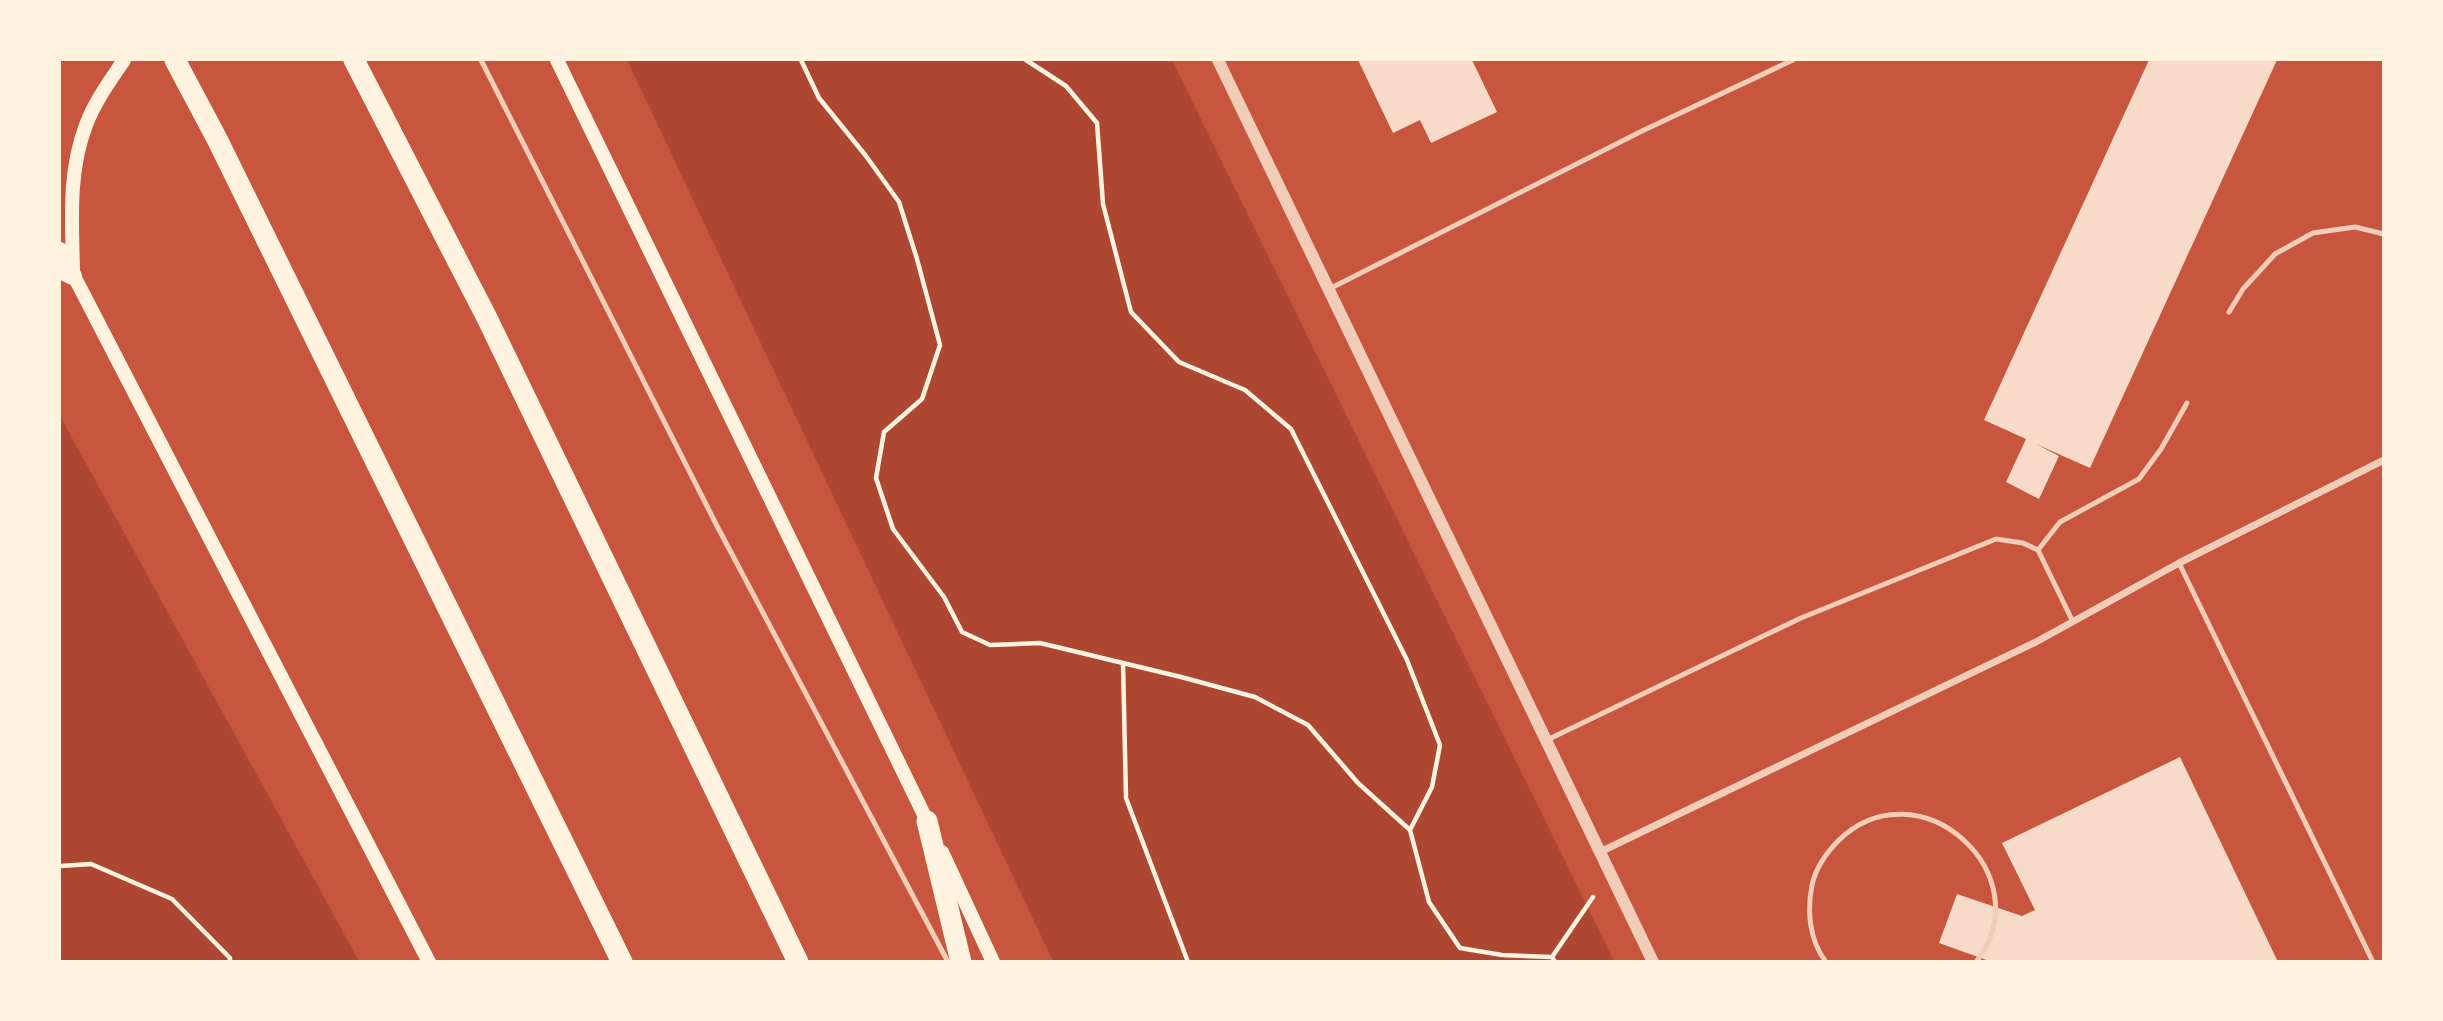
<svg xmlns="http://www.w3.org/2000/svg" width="2443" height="1021" font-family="Merriweather,serif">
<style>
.green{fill:#ae4732}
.building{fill:#f7dbc8}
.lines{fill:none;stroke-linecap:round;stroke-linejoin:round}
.path{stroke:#fff3e0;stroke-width:4.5}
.service{stroke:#f1ccb7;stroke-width:5}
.minor{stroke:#f1ccb7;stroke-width:7}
.tertiary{stroke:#f1ccb7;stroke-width:12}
.secondary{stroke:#fff3e0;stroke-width:14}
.primary{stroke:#fff3e0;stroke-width:18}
.motorway{stroke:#fff3e0;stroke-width:21}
</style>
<rect width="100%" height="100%" fill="#c8553d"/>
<path class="green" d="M627,60H1172L1614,961H1053Z
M60,416L359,961H60Z"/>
<path class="building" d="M1358,60H1472L1497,112L1431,143L1420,120L1393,133Z
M2149,60H2277L2090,468L2036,444L2059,456L2039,499L2006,482L2026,439L1984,420Z
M2180,757L2278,962H1992L1939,943L1957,894L2022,916L2035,910L2002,843Z"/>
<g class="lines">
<path class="path" d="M801,60L819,98L866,156L899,202L917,259L940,345L922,399L884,432L876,478L893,529L944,597L962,632L990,645L1040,643L1181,677L1255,697L1308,725L1358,783L1410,830L1429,902L1460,948L1502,955L1552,957L1555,962
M1026,60L1066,86L1097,123L1103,204L1131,312L1179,362L1245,390L1291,429L1407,660L1440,745L1432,787L1410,830
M1123,663L1126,798L1188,962
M60,866L91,864L172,899L230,958V962
M1552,957L1593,897"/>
<path class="service" d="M481,60L716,524L948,962
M1329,289L1642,131L1793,60
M2229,312L2243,289L2275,254L2313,233L2355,227L2384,234
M2038,550L2060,522L2139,479L2161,449L2187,403
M2179,563L2373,962
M1547,740L1801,618L1996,539L2023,543L2038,550L2073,622
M1826,962C1809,940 1807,911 1812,885C1816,867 1826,853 1839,840C1919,763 2044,875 1976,962"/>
<path class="minor" d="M1600,852L2036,642L2179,563L2384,460"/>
<path class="tertiary" d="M1218,60L1653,962"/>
<path class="secondary" d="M557,60L930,827
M60,249L429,962
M73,270C72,221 68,172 86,125C95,101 110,81 124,60
M942,852L993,962"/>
<path class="primary" d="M60,270L73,276"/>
<path class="motorway" d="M175,60L217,139L622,962
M354,60L487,318L798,962
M927,821L961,962"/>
</g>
<rect width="2443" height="1021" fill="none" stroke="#fff3e0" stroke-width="122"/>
</svg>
